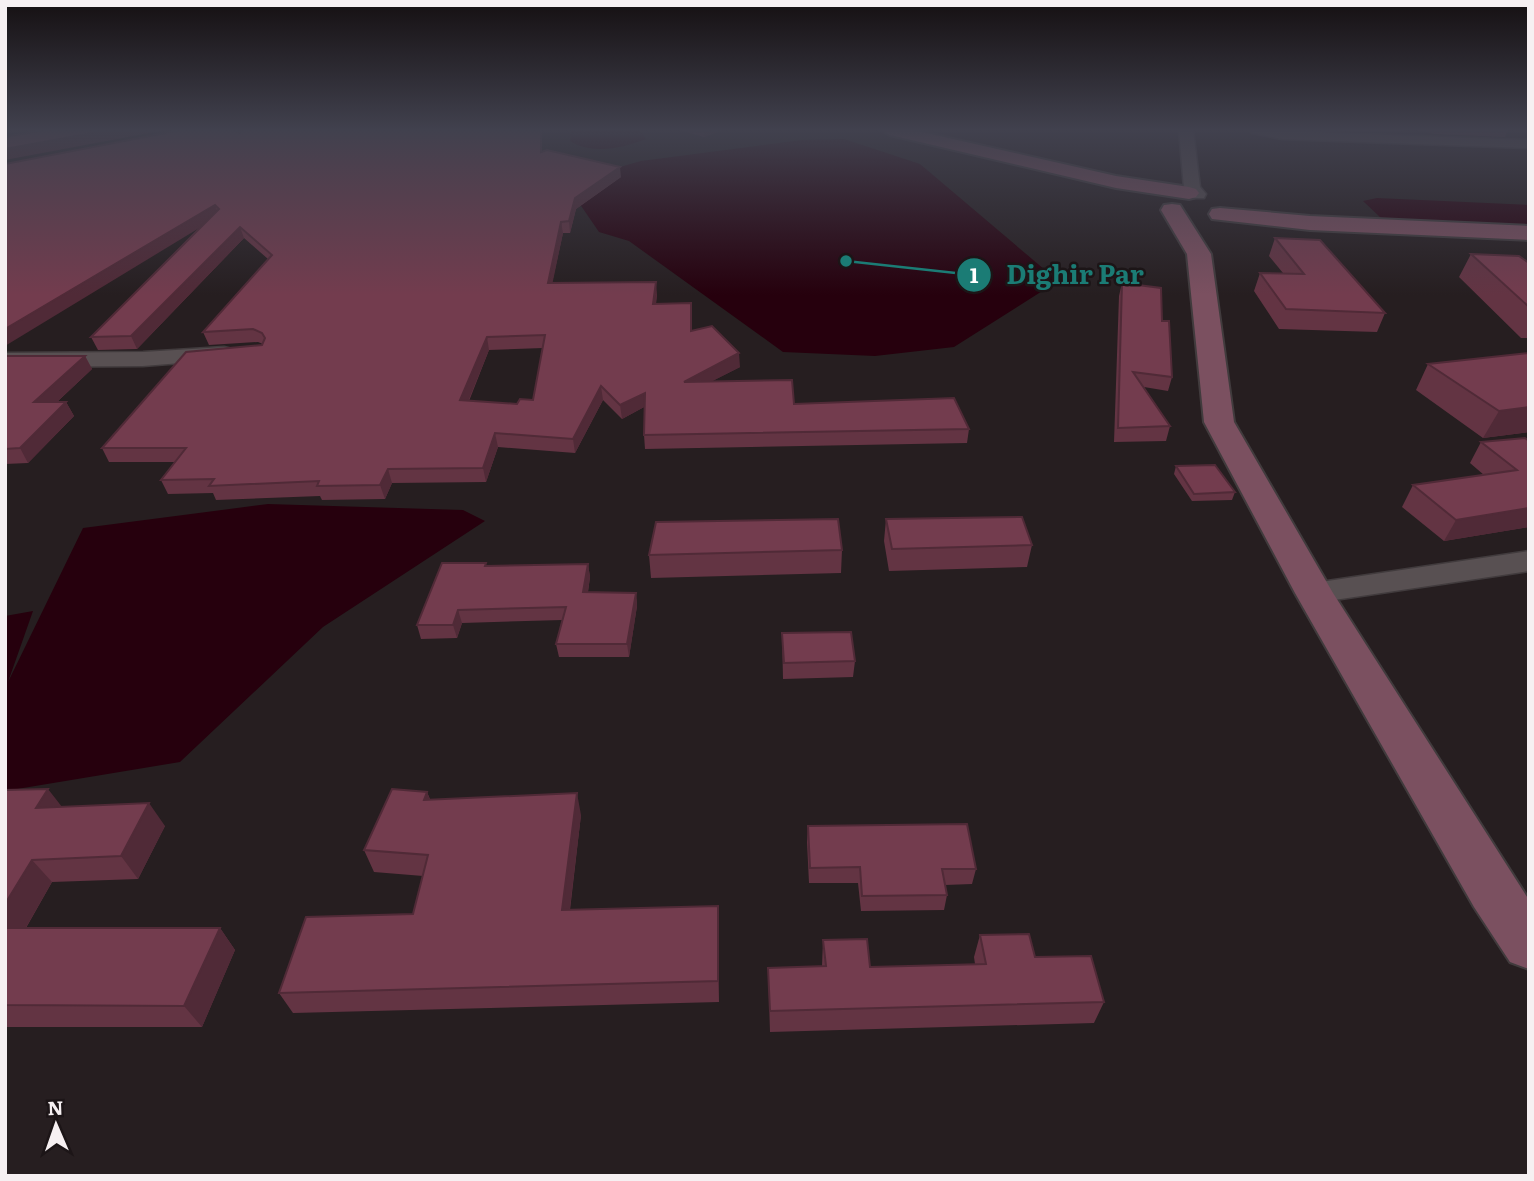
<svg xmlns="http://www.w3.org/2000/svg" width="1534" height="1181" font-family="Literata,serif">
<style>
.water{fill:#26000d}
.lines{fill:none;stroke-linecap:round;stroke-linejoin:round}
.street-casing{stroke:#413b3d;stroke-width:3}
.secondary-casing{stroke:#413b3d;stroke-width:4}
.street{fill:#585052;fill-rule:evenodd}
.secondary{fill:#7b5060;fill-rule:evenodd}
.wall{fill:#633443;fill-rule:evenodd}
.shaded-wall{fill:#502a37}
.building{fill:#733c4e;stroke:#502a37;stroke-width:2;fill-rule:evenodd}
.leader{fill:none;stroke:#1b7c75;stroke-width:2.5}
.callout-dot{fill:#1b7c75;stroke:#1c1517;stroke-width:2.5}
.mark-label{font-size:21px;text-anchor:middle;font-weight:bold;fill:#fff}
.callout-label{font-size:26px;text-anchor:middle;font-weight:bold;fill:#1b7c75;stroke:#1c1517;stroke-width:5;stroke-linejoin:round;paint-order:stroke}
</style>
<rect width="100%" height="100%" fill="#261e20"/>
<path class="water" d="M571,130H639L646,139C623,148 592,155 570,141Z
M844,139L920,164L1058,281L954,347L875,356L783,352L629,241L599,232L575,197L606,171L641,161L802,140Z
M1377,198L1529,205V227L1390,222L1382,219L1363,201Z
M268,504L463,510L485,521L323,627L180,762L5,791V616L33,611L8,682L83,528Z"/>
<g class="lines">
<defs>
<path id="street" d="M1179,130H1193L1200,187L1206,194L1204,198H1192L1184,188Z
M1250,130L1529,140V148L1282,139L1252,133Z
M224,347L232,349L235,354L232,359L143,366L5,367V353L143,352Z
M1529,551V571L1314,603L1303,600L1298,593L1303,586L1314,583Z"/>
<path id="secondary" d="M881,130H913L1116,176L1189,187L1196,189L1199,193L1196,197L1189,199L1116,188L890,135Z
M1172,204L1180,205L1211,254L1234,422L1333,593L1529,900V969L1510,962L1474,907L1295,593L1204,422L1187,254L1161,210L1164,205Z
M1220,208L1310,216L1529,226V240L1310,230L1212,219L1209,214L1212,209Z"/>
</defs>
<use href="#street" class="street-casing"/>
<use href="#secondary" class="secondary-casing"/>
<use href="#street" class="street"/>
<use href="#secondary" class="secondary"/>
</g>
<path class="wall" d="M243,130H542V152L621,177L576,209L570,233H563L552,283L657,294L656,304L740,367L712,381L794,404L969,429L967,443L645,449L644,435V407L622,419L603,400L575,453L498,447L486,482L392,483L385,499L322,500L320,496L216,500L213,493L168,494L161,480L175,462H109L102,448L262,345L263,344L258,342L209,345L203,332L268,259L244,238L137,349L98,350L91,337L199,228L240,133ZM543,348L533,400L517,404L469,401L489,350Z
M679,130H723L704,137Z
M1321,130H1403L1402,131L1368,132Z
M1416,130H1508L1505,137L1435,134Z
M1275,238L1385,313L1377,332L1279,329L1254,291L1260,273H1283L1269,256Z
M1471,254L1529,263V338H1521L1459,277Z
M1122,283L1162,321L1172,377L1168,391L1144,387L1170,426L1166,441L1114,442L1119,296Z
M1529,353V432L1483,438L1416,390L1428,364Z
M5,356H85L92,369L57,402H66L74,416L28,463L5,464Z
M1525,438L1529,527L1444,541L1402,507L1413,485L1484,475L1470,463L1481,442Z
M1176,466L1235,492L1232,500L1192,501L1174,474Z
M886,519L1032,545L1027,567L889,571L884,541Z
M842,550L841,573L651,578L649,555Z
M588,564L590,577L588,592L636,593L637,606L629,657H559L556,644L562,620L462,623L457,638L421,639L417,625L487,566Z
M782,633L855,661L853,677L783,679Z
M5,790L62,807L165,826L138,879L52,882L26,928H220L235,950L202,1027H5Z
M427,792L430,799L581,815L570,910L719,928V1002L293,1013L279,993L413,914L423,876L374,872L364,850Z
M808,826L976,869L972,884L945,885L947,895L944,910L861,911L858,883H809L807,842Z
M980,935L1035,957L1104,1002L1094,1023L770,1032L768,968L822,966L823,940L870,967L975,964L974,957Z"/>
<path class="shaded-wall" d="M109,130H165L5,160V149Z
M704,130H723L704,137Z
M620,167L621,177L576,209L570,233L569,221L575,198Z
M215,205L219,216L5,346V329Z
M561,222L563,233L550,295L548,283Z
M240,227L244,238L137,349L131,336Z
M656,282L657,294L654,316L653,304Z
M487,337L489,350L463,414L460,400Z
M739,353L740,367L685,395L684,382Z
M85,356L92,369L42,416L34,402Z
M601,386L603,400L575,453L573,439Z
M645,393L646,406L622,419L620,405Z
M66,402L74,416L28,463L20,448Z
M1529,407V432L1483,438L1499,411Z
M495,433L498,447L486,482L483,468Z
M388,469L392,483L385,499L380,485Z
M1529,508V527L1444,541L1456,520Z
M588,564L590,577L586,605L583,592Z
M636,593L637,606L629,657L627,644Z
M458,610L462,623L457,638L453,625Z
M48,789L66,812L36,808Z
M427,792L435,814L424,800Z
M577,793L581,815L567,932L562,910Z
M149,803L165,826L138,879L121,856Z
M32,860L52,882L13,950L5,942V904Z
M718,906L719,928V1002L718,981Z
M220,928L235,950L202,1027L184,1006Z"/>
<path class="building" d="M44,130H109L5,149V137Z
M181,130H234L240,133L243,130H541V152L547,150L620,167L575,198L569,221L561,222L548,283L656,282L653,304L691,303V331L712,326L739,353L684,382L792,380L794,404L954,398L969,429L644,435L645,393L620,405L601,386L573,439L495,433L483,468L388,469L380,485L317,486L319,481L209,486L214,479L161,480L186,448H102L186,352L262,345L265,338L262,333L253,329L203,332L272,255L240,227L131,336L91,337L219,209L215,205L5,329V164ZM545,335L533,400L520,399L517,404L460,400L487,337Z
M1275,238L1320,240L1385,313L1286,309L1260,273L1304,274Z
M1471,254L1519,256L1529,263V307Z
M1122,283L1161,288L1162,321H1169L1172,377L1133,372L1170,426L1118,428Z
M1529,353V407L1499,411L1428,364Z
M5,356H85L34,402H66L20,448L5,449Z
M1525,438L1529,441V508L1456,520L1413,485L1517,470L1481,442Z
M1215,465L1235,492L1194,494L1176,466Z
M1022,517L1032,545L892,549L886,519Z
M838,519L842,550L649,555L656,522Z
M442,563H486L485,566L588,564L583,592L636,593L627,644H556L566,607L458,610L453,625H417Z
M851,632L855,661L784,663L782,633Z
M48,789L36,808L149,803L121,856L32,860L5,904V790Z
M392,789L427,792L424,800L577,793L562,910L718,906V981L279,993L306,917L413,914L428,855L364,850Z
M967,824L976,869H942L947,895L862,896L860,867L810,868L808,826Z
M5,928H220L184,1006L5,1005Z
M1029,934L1035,957L1091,956L1104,1002L770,1011L768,968L826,966L823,940L867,939L870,967L986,964L980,935Z"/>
<linearGradient id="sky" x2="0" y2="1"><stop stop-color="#151012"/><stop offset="0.44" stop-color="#41414e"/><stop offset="1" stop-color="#41414e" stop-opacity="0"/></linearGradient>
<rect width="1534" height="295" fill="url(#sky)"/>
<path class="leader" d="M846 261L974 275"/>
<g class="callout-dot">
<circle cx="846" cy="261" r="7"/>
<circle cx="974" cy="275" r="18"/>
</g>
<g class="mark-label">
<text x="974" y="283">1</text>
</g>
<g class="callout-label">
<text x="1075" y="284">Dighir Par</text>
</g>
<rect width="1534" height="1181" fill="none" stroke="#f6f0f2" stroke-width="14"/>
<g transform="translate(56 1125) rotate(358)" stroke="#1c1517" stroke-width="5" paint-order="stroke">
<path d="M0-5L12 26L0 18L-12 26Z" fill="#f6f0f2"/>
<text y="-10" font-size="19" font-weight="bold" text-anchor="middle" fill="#f6f0f2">N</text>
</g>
</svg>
